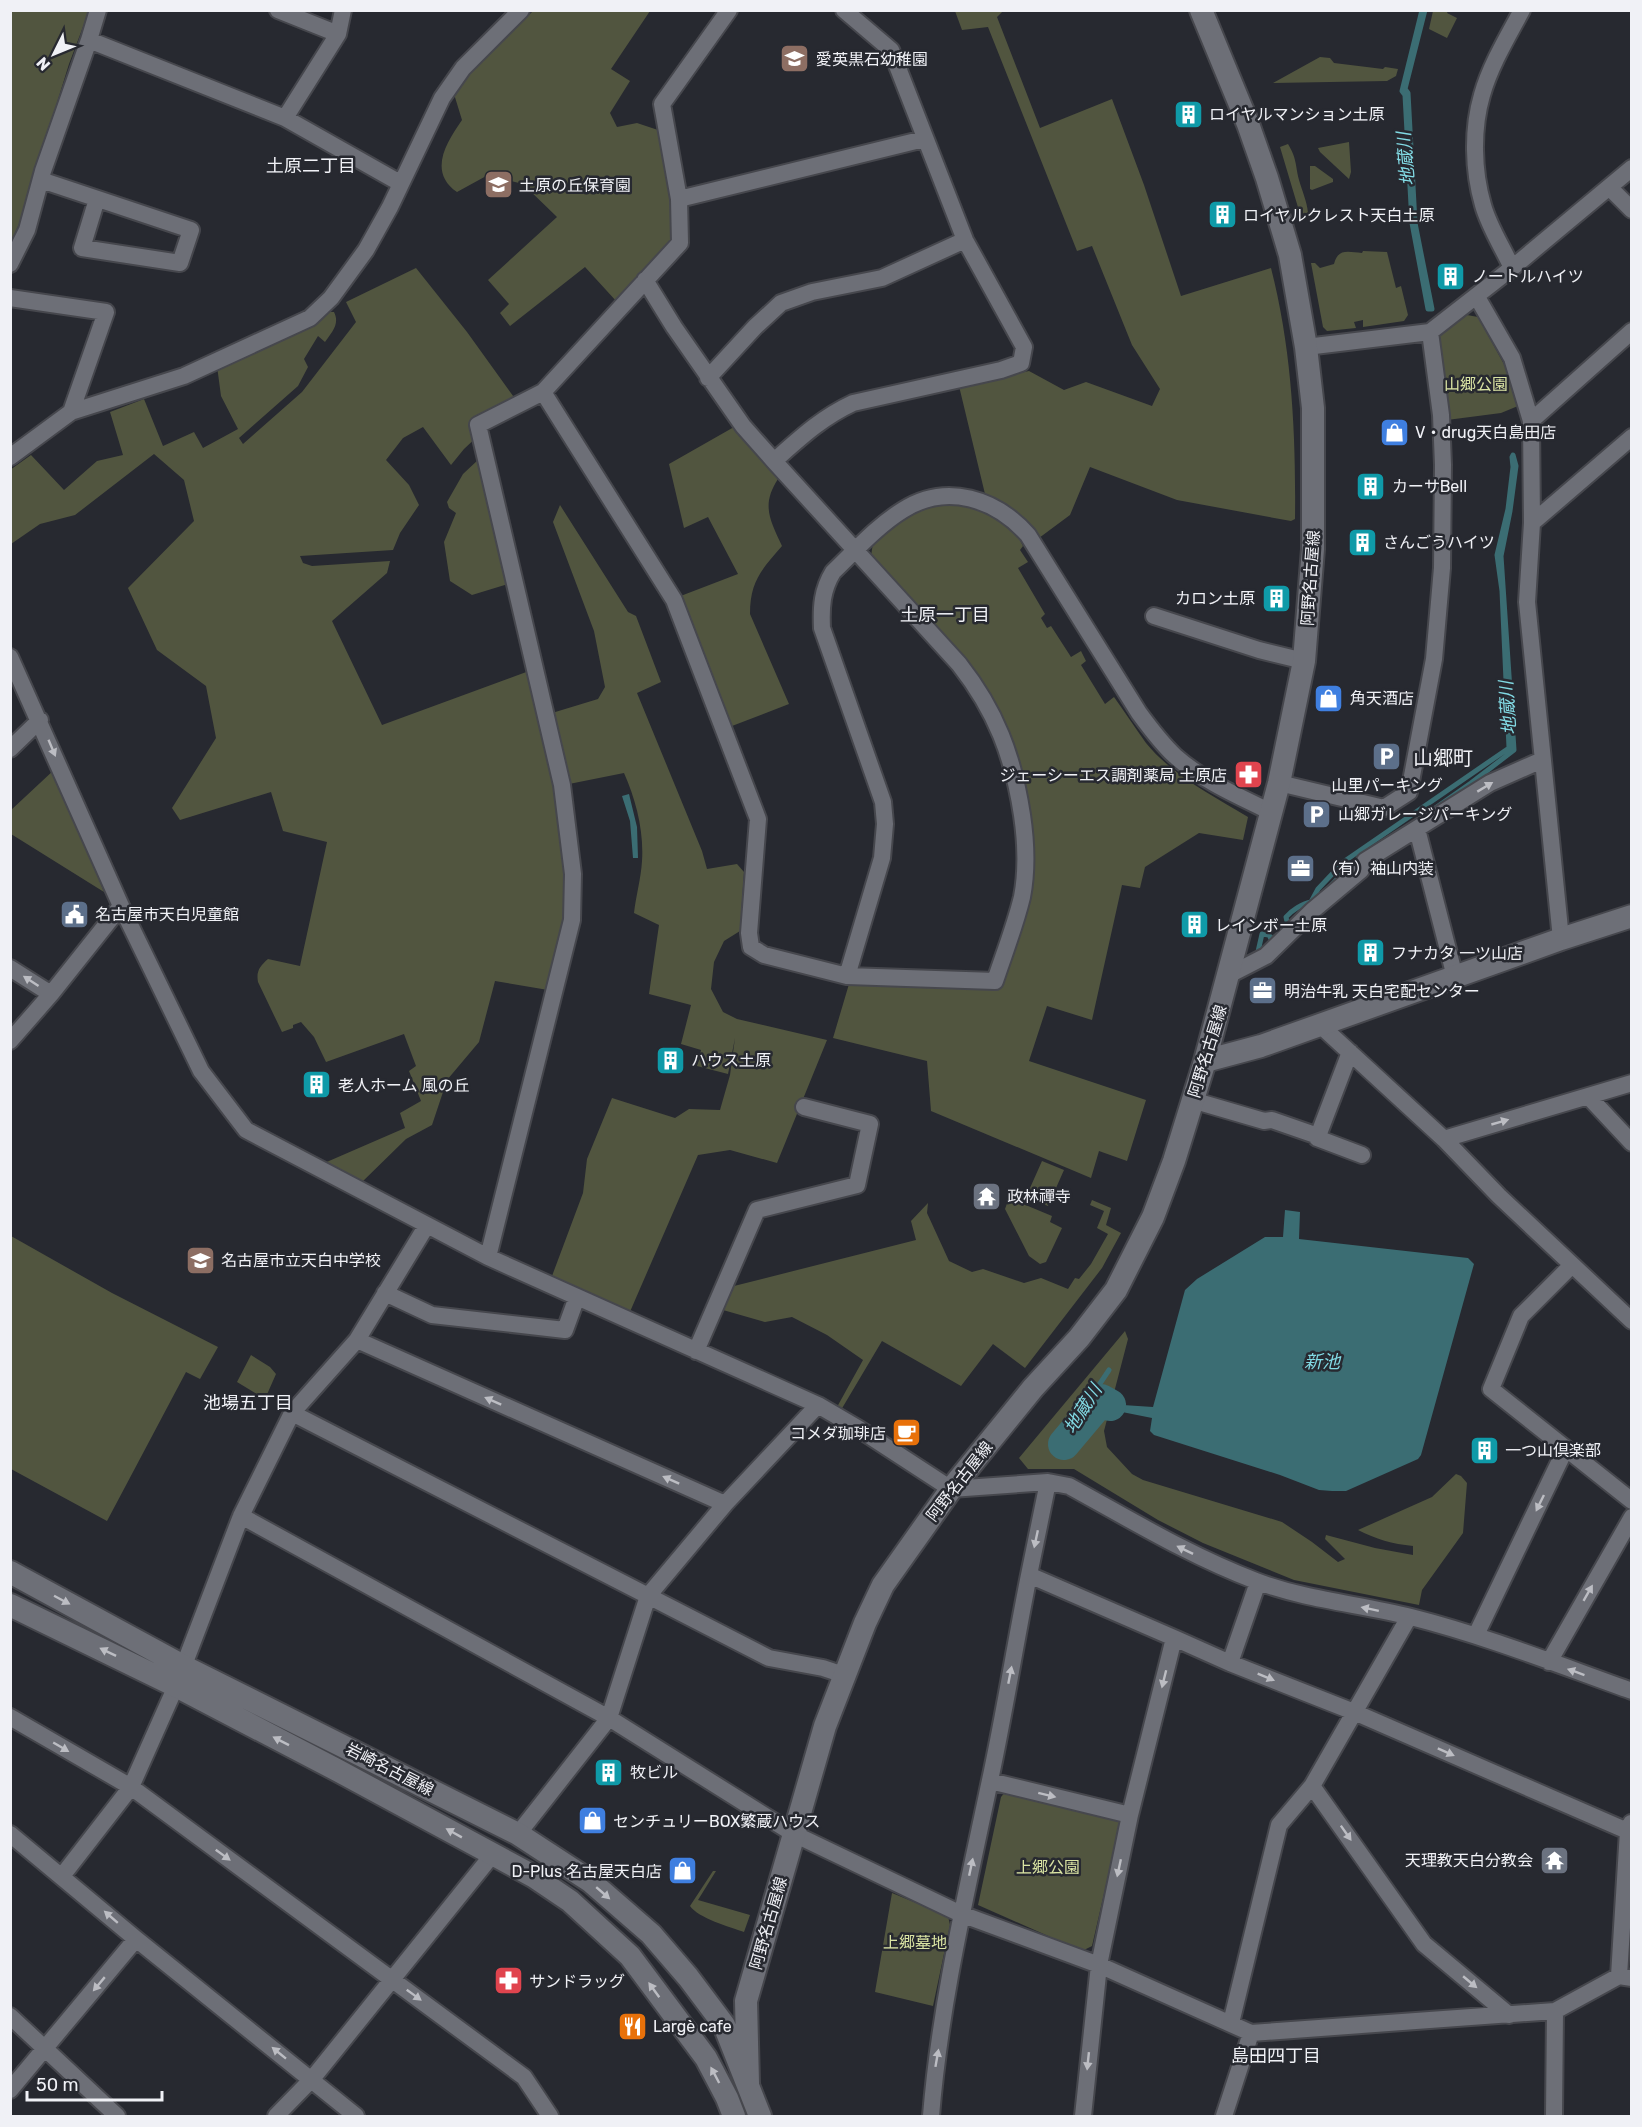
<svg xmlns="http://www.w3.org/2000/svg" width="1642" height="2127" font-family="Rubik,'Noto Sans JP',sans-serif">
<style>
.green{fill:#51553f}
.water{fill:#3b6d73}
.lines{fill:none;stroke-linecap:round;stroke-linejoin:round}
.stream{stroke:#3b6d73;stroke-width:5}
.river{stroke:#3b6d73;stroke-width:32}
.street-casing{stroke:#46474d;stroke-width:20}
.secondary-casing{stroke:#46474d;stroke-width:26}
.street{stroke:#6d6f77;stroke-width:16}
.secondary{stroke:#6d6f77;stroke-width:22}
.oneway{fill:#bcbdc3}
.labels{text-anchor:middle;stroke-width:5;stroke-linejoin:round;paint-order:stroke}
.poi-label{font-size:16px;fill:#f0f1f6;stroke:#272930;text-anchor:start}
.park-label{font-size:16px;fill:#dae4a3;stroke:#272930}
.street-label{font-size:16px;fill:#f0f1f6;stroke:#272930}
.water-label{font-size:18px;font-style:italic;fill:#82dae4;stroke:#272930}
.neighbourhood-label{font-size:18px;fill:#f0f1f6;stroke:#272930}
.quarter-label{font-size:20px;fill:#f0f1f6;stroke:#272930}
</style>
<rect width="100%" height="100%" fill="#272930"/>
<path class="green" d="M10,11H89L69,64L20,222L11,241Z
M533,11H650L611,69L630,81L610,113L617,127L637,123L661,131L674,200V241L617,302L585,267L510,326L500,313L509,304L488,280L557,217L523,184L488,175L457,192C428,172 446,143 462,120L454,94L467,75Z
M955,11H1003L997,17L1040,128L1112,99L1144,185L1181,296L1271,268C1292,350 1296,434 1295,519L1291,521L1177,500L1090,467L1070,515L1039,538C1023,517 1010,505 985,494L959,386L1029,371L1064,390L1086,382L1152,406L1160,389L1132,345L1092,246L1077,251L988,27L962,30Z
M1433,11H1448L1447,13L1457,18L1447,38L1429,29Z
M1320,57L1330,58L1334,63L1383,69L1385,67L1398,69L1396,76L1387,81L1273,83Z
M1349,142L1351,172L1349,179L1320,152L1318,148Z
M1288,144C1297,159 1295,164 1299,180C1302,191 1307,201 1308,213L1300,214L1280,147Z
M1310,166H1315L1333,179V182L1312,190L1310,189Z
M1363,251L1387,252L1396,288L1401,286L1408,315L1404,321L1363,327V320L1354,322L1356,328L1327,331L1323,327L1311,263H1315L1320,268L1334,264C1338,248 1348,252 1362,253Z
M416,268L467,332L516,400L464,449L451,465L423,427L403,438L386,460L409,485L419,505L400,533L393,550L300,556L303,563L312,566L390,561L387,573L332,621L382,725L529,671L555,788L566,874V920L548,990L495,981L479,1042L447,1080L432,1125L406,1139L360,1184L322,1164L405,1128L400,1113L421,1101L409,1071L416,1066L404,1034L326,1062L314,1037L301,1022L293,1025V1028L282,1032L258,982C256,971 260,966 268,959L300,966L327,842L283,831L271,792L180,820L172,808L216,738L206,686L157,650L128,588L194,521L184,480L154,454L75,515L40,524L11,544L10,470L31,455L64,490L97,461L123,455L110,412L144,399L163,446L194,432L203,448L238,429L221,396L217,366L305,330L328,312H334C340,324 332,332 325,342L318,336L304,359L308,367L298,386L239,438L243,444L302,392L356,322L346,302Z
M1467,315L1478,317L1505,366L1518,406L1501,413L1447,420L1440,336Z
M734,427L778,479C761,505 770,520 782,546C761,570 750,582 750,614L789,704L732,726L678,597L738,574L708,517L684,528L669,464Z
M479,459L508,584L472,595L450,581L444,542L456,513L449,508L447,502L463,474Z
M959,503L991,511L1017,534L1023,546L1020,550L1028,562L1018,568L1045,614L1041,618L1047,628L1051,626L1071,657L1081,651L1086,661L1081,665L1105,704L1114,697C1125,712 1135,728 1146,743C1172,775 1213,796 1248,817L1243,840L1199,833L1145,867L1140,888L1122,885L1092,1020L1047,1006L1029,1061L1146,1100L1127,1161L1099,1151L1091,1178L931,1111L927,1061L833,1038L849,984L999,989L1013,948L1032,834L1024,779L1012,740L983,682L967,662L871,556L873,543C902,518 919,504 959,503Z
M560,505L628,612L636,616L661,682L637,693L702,851L707,869L737,864L744,872L740,931L724,941L714,962L711,989L723,1012L737,1019L827,1040L777,1163L730,1150L698,1155L629,1314L552,1276L583,1193L587,1159L612,1098L675,1118L689,1109L720,1110L730,1075L735,1038L728,1074L697,1066L701,1050L681,1044L691,1005L649,994L659,925L634,913C636,896 641,878 642,861C644,831 636,800 624,773L569,784L552,713L598,699L605,687L594,631L553,522Z
M55,769L104,892L11,834L10,811Z
M1042,1161L1064,1170L1048,1206L1026,1197Z
M1009,1198L1052,1216L1050,1222L1062,1228L1046,1262L1040,1264L1029,1256L1005,1209Z
M1092,1200L1111,1208L1106,1225L1121,1233L1102,1268L1025,1368L993,1344L961,1386L882,1341L841,1410L837,1407L863,1360L827,1335L792,1317L765,1322L723,1310L734,1286L916,1240L911,1221L928,1203L927,1213L949,1261L972,1272L983,1269L1024,1283L1041,1278L1068,1289L1075,1278L1079,1279L1091,1264L1108,1234L1097,1228L1104,1211L1090,1205Z
M11,1236L112,1293L218,1347L200,1379L186,1372L107,1521L11,1469Z
M1125,1331L1128,1339L1104,1431L1107,1447L1132,1474L1143,1480L1282,1522L1312,1542L1338,1562L1345,1559L1325,1539L1326,1535L1375,1548L1413,1555V1546C1392,1544 1376,1539 1358,1530L1432,1497L1456,1474L1461,1476L1467,1483L1463,1533L1422,1590L1419,1605L1294,1580L1203,1543L1158,1520L1074,1469H1028L1019,1458Z
M251,1355L270,1367L276,1374L265,1399L237,1382Z
M1007,1790L1115,1816L1120,1824L1092,1946L1082,1951L978,1905L1001,1797Z
M713,1871H716L698,1900L750,1915L744,1932C730,1927 698,1918 690,1906Z
M892,1893L948,1916L950,1925L933,2006L875,1992Z"/>
<path class="water" d="M629,794L637,827L638,858H633L630,821L622,796Z
M1285,1210L1300,1212L1299,1239L1468,1258L1474,1264L1421,1455L1418,1459L1346,1491H1332L1319,1490L1280,1475L1154,1435L1150,1431L1152,1418L1122,1412L1123,1405L1153,1407L1185,1290L1197,1279L1265,1237H1283Z"/>
<g class="lines">
<path class="stream" d="M1422,10L1402,91L1405,95L1412,223L1428,309H1432L1415,223L1408,93L1405,89L1425,10
M1513,455L1516,466L1510,511L1501,556L1514,750L1471,783L1344,872L1273,946L1266,952L1257,956L1262,934L1269,935L1271,939L1280,934L1288,926L1286,917C1291,911 1303,903 1311,902L1318,889L1335,871L1336,867L1509,748L1502,591L1497,555L1508,509L1513,467L1512,457Z
M1085,1406L1109,1370"/>
<path class="river" d="M1064,1444L1101,1400L1110,1405"/>
<defs>
<path id="street" d="M278,10L338,34
M89,40L98,10
M285,118L338,34L343,10
M41,180L191,230L180,263L82,248L97,199
M1609,187L1632,210
M679,199L924,139
M10,264L27,230L43,171L89,40L285,118L400,183
M1512,268C1503,248 1489,227 1483,205C1473,171 1472,129 1482,95C1490,66 1508,36 1522,10
M1477,297L1512,358L1531,421L1532,523L1527,602L1561,939
M10,298L106,312L71,412
M1306,347L1430,332L1512,268L1632,168
M708,378L755,327L781,303L812,292L882,278L965,240
M543,392L674,600L758,819L749,933L751,947L764,955L847,976L995,981C1004,954 1015,926 1022,897C1027,871 1026,842 1022,815C1013,756 996,711 959,664L774,461L743,426L674,327L645,280
M1531,421L1632,331
M10,457L71,412L184,376L310,318L331,298L366,250L390,207L442,98L463,68L521,10
M774,461C800,438 821,418 853,403L1001,370L1021,363L1024,347L965,240L891,50L844,10
M1532,523L1632,437
M1154,616L1259,650L1304,661
M10,657L121,906L201,1071L246,1130L488,1257L818,1405L859,1429L951,1489L1048,1482L1069,1486C1131,1520 1190,1556 1256,1581C1306,1600 1360,1604 1411,1617C1486,1636 1559,1665 1632,1691
M10,749L40,720
M1279,783L1384,808L1409,792L1434,659L1442,568L1443,465L1441,415L1430,332
M1417,829L1455,977
M10,968L51,994
M1229,975L1266,956L1312,911L1361,870L1365,861L1490,783L1542,760
M847,976L882,858L885,824L883,802L822,628C821,607 822,590 833,572C855,551 877,526 903,510C947,482 996,499 1028,535L1139,713C1150,728 1161,743 1175,756C1203,781 1238,796 1271,812
M1319,1024L1444,1139L1499,1196L1632,1321
M10,1041L51,994L121,906
M1588,1096L1632,1143
M1192,1100L1264,1121L1272,1120L1318,1136L1317,1138L1362,1155
M1318,1136L1350,1052
M1444,1139L1632,1083
M488,1257L572,920L573,874L562,785L478,425L543,392L680,243L679,199L662,104L729,10
M1572,1265L1521,1316L1491,1389L1632,1501
M385,1293L432,1315L565,1330L577,1297
M357,1340L725,1504
M696,1351L757,1210L857,1185L870,1124L804,1107
M292,1413L769,1658L823,1668L844,1675
M1048,1482L1029,1575L1174,1638L1130,1815L1099,1965L1083,2116
M241,1516L609,1718L794,1834L961,1914L1099,1965L1251,2033L1555,2011L1619,1976L1632,1978
M1476,1635L1565,1450
M1174,1638L1230,1663L1354,1712L1632,1833
M1549,1662L1632,1517
M1230,1663L1258,1582
M10,1717L131,1787L524,2077L550,2116
M990,1781L1130,1815
M1312,1786L1424,1944L1509,2015
M10,1834L136,1939L356,2116
M518,1834L609,1718L648,1596L725,1504L818,1405
M62,1876L131,1787L176,1686L241,1516L292,1413L357,1340L427,1225
M1619,1976L1628,1831L1631,1823
M10,2016L117,2116
M1231,2023L1279,1825L1312,1786L1409,1617
M10,2090L136,1939
M276,2116L312,2079L493,1854
M931,2116C940,2005 966,1895 989,1785C1004,1716 1015,1645 1029,1575
M1224,2116L1251,2033
M1554,2116L1555,2011"/>
<path id="secondary" d="M1205,1061L1261,1046L1561,939L1632,916
M10,1572L183,1666L518,1834L590,1881L651,1934L688,1977L724,2025L760,2116
M10,1605L176,1686L337,1770L533,1876L570,1901L630,1956L706,2058L727,2098L734,2116
M748,2083L746,2001L825,1726L865,1623L883,1585L951,1489L1033,1388L1079,1338L1116,1290L1153,1217L1174,1161L1205,1061L1279,783L1304,661L1313,549V408L1306,347L1290,255L1267,178L1248,124L1201,10"/>
</defs>
<use href="#street" class="street-casing"/>
<use href="#secondary" class="secondary-casing"/>
<use href="#street" class="street"/>
<use href="#secondary" class="secondary"/>
</g>
<defs><path id="oneway-solid" d="M-6-.8H1V-3.2L6.5 0L1 3.2V.8H-6Z" transform="scale(1.5)"/></defs>
<g class="oneway">
<use href="#oneway-solid" transform="translate(52 748) rotate(67)"/>
<use href="#oneway-solid" transform="translate(1485 787) rotate(-31)"/>
<use href="#oneway-solid" transform="translate(31 981) rotate(-147)"/>
<use href="#oneway-solid" transform="translate(1500 1122) rotate(-16)"/>
<use href="#oneway-solid" transform="translate(493 1401) rotate(-156)"/>
<use href="#oneway-solid" transform="translate(671 1480) rotate(-156)"/>
<use href="#oneway-solid" transform="translate(1540 1503) rotate(116)"/>
<use href="#oneway-solid" transform="translate(1036 1539) rotate(102)"/>
<use href="#oneway-solid" transform="translate(1185 1550) rotate(-154)"/>
<use href="#oneway-solid" transform="translate(1588 1593) rotate(-60)"/>
<use href="#oneway-solid" transform="translate(62 1600) rotate(28)"/>
<use href="#oneway-solid" transform="translate(1370 1609) rotate(-168)"/>
<use href="#oneway-solid" transform="translate(108 1652) rotate(-154)"/>
<use href="#oneway-solid" transform="translate(1576 1672) rotate(-160)"/>
<use href="#oneway-solid" transform="translate(1010 1675) rotate(-79)"/>
<use href="#oneway-solid" transform="translate(1266 1677) rotate(22)"/>
<use href="#oneway-solid" transform="translate(1164 1679) rotate(104)"/>
<use href="#oneway-solid" transform="translate(281 1741) rotate(-153)"/>
<use href="#oneway-solid" transform="translate(61 1747) rotate(30)"/>
<use href="#oneway-solid" transform="translate(1446 1752) rotate(24)"/>
<use href="#oneway-solid" transform="translate(1047 1795) rotate(14)"/>
<use href="#oneway-solid" transform="translate(454 1833) rotate(-151)"/>
<use href="#oneway-solid" transform="translate(1346 1833) rotate(55)"/>
<use href="#oneway-solid" transform="translate(223 1855) rotate(36)"/>
<use href="#oneway-solid" transform="translate(971 1867) rotate(-78)"/>
<use href="#oneway-solid" transform="translate(1119 1868) rotate(102)"/>
<use href="#oneway-solid" transform="translate(603 1893) rotate(41)"/>
<use href="#oneway-solid" transform="translate(111 1917) rotate(-139)"/>
<use href="#oneway-solid" transform="translate(1470 1982) rotate(40)"/>
<use href="#oneway-solid" transform="translate(99 1984) rotate(130)"/>
<use href="#oneway-solid" transform="translate(654 1990) rotate(-126)"/>
<use href="#oneway-solid" transform="translate(414 1995) rotate(36)"/>
<use href="#oneway-solid" transform="translate(279 2053) rotate(-141)"/>
<use href="#oneway-solid" transform="translate(937 2058) rotate(-80)"/>
<use href="#oneway-solid" transform="translate(1088 2061) rotate(96)"/>
<use href="#oneway-solid" transform="translate(715 2075) rotate(-118)"/>
</g>
<defs>
<symbol id="school-square" viewBox="-11 -11 22 22"><rect x="-9" y="-9" width="18" height="18" rx="4" fill="#8d6e63" stroke="#272930"/><path d="M0-5L7-2L0 1L-7-2ZM-4 1L0 2.5L4 1V4Q0 6-4 4Z" fill="#fff"/></symbol>
<symbol id="building-square" viewBox="-11 -11 22 22"><rect x="-9" y="-9" width="18" height="18" rx="4" fill="#0f9aa8" stroke="#272930"/><path d="M-4-6H4V6H1V3H-1V6H-4ZM-2.5-4.3h1.7v1.8h-1.7ZM.8-4.3h1.7v1.8H.8ZM-2.5-1h1.7V.8h-1.7ZM.8-1h1.7V.8H.8Z" fill="#fff"/></symbol>
<symbol id="shop-square" viewBox="-11 -11 22 22"><rect x="-9" y="-9" width="18" height="18" rx="4" fill="#3f7fe0" stroke="#272930"/><path d="M-5-2.5h2.3a2.7 3.5 0 0 1 5.4 0H5L5.5 6h-11ZM-1.5-2.5h3a1.5 2.3 0 0 0-3 0Z" fill="#fff"/></symbol>
<symbol id="parking-square" viewBox="-11 -11 22 22"><rect x="-9" y="-9" width="18" height="18" rx="4" fill="#5c6f8a" stroke="#272930"/><path d="M-3.5-5.5H1a3.5 3.5 0 0 1 0 7H-1V5.5H-3.5ZM-1-3.4V-.6H.8a1.4 1.4 0 0 0 0-2.8Z" fill="#fff"/></symbol>
<symbol id="pharmacy-square" viewBox="-11 -11 22 22"><rect x="-9" y="-9" width="18" height="18" rx="4" fill="#e0444e" stroke="#272930"/><path d="M-2-6h4v4h4v4h-4v4h-4v-4h-4v-4h4Z" fill="#fff"/></symbol>
<symbol id="office-square" viewBox="-11 -11 22 22"><rect x="-9" y="-9" width="18" height="18" rx="4" fill="#5c6f8a" stroke="#272930"/><path d="M-6-3h4V-5.5h4V-3h4V5H-6ZM-1-4.5V-3h2v-1.5ZM-6 0V1H6V0Z" fill="#fff"/></symbol>
<symbol id="civic-square" viewBox="-11 -11 22 22"><rect x="-9" y="-9" width="18" height="18" rx="4" fill="#5c6f8a" stroke="#272930"/><path d="M-.6-6.5H3V-4.5H.6V-3L4-1V1h2V6H-6V1h2V-1L-.6-3ZM-1.2 2.5V6h2.4V2.5Z" fill="#fff"/></symbol>
<symbol id="temple-square" viewBox="-11 -11 22 22"><rect x="-9" y="-9" width="18" height="18" rx="4" fill="#6b7280" stroke="#272930"/><path d="M0-6L5-2H3V0L6.5 2.5H4V6H1.5V3h-3V6H-4V2.5H-6.5L-3 0V-2H-5Z" fill="#fff"/></symbol>
<symbol id="cafe-square" viewBox="-11 -11 22 22"><rect x="-9" y="-9" width="18" height="18" rx="4" fill="#e8710a" stroke="#272930"/><path d="M-5.5-4.5H6V0H3Q3 3.5 0 3.5H-2.5Q-5.5 3.5-5.5 0ZM3-3.2v2h1.7v-2ZM-6 4.5H4V6H-6Z" fill="#fff"/></symbol>
<symbol id="restaurant-square" viewBox="-11 -11 22 22"><rect x="-9" y="-9" width="18" height="18" rx="4" fill="#e8710a" stroke="#272930"/><path d="M-5-6h1v4h1v-4h1v4h1v-4h1v5L-1.5 .5V6h-2V.5L-5-1ZM5-6V6H3V1.5H1.5Q1.5-4 5-6Z" fill="#fff"/></symbol>
</defs>
<g fill-rule="evenodd">
<use href="#school-square" x="778" y="42" width="33" height="33"/>
<use href="#building-square" x="1172" y="98" width="33" height="33"/>
<use href="#school-square" x="482" y="168" width="33" height="33"/>
<use href="#building-square" x="1206" y="198" width="33" height="33"/>
<use href="#building-square" x="1434" y="260" width="33" height="33"/>
<use href="#shop-square" x="1378" y="416" width="33" height="33"/>
<use href="#building-square" x="1354" y="470" width="33" height="33"/>
<use href="#building-square" x="1346" y="526" width="33" height="33"/>
<use href="#building-square" x="1260" y="582" width="33" height="33"/>
<use href="#shop-square" x="1312" y="682" width="33" height="33"/>
<use href="#parking-square" x="1370" y="740" width="33" height="33"/>
<use href="#pharmacy-square" x="1232" y="758" width="33" height="33"/>
<use href="#parking-square" x="1300" y="798" width="33" height="33"/>
<use href="#office-square" x="1284" y="852" width="33" height="33"/>
<use href="#civic-square" x="58" y="898" width="33" height="33"/>
<use href="#building-square" x="1178" y="908" width="33" height="33"/>
<use href="#building-square" x="1354" y="936" width="33" height="33"/>
<use href="#office-square" x="1246" y="974" width="33" height="33"/>
<use href="#building-square" x="654" y="1044" width="33" height="33"/>
<use href="#building-square" x="300" y="1068" width="33" height="33"/>
<use href="#temple-square" x="970" y="1180" width="33" height="33"/>
<use href="#school-square" x="184" y="1244" width="33" height="33"/>
<use href="#cafe-square" x="890" y="1416" width="33" height="33"/>
<use href="#building-square" x="1468" y="1434" width="33" height="33"/>
<use href="#building-square" x="592" y="1756" width="33" height="33"/>
<use href="#shop-square" x="576" y="1804" width="33" height="33"/>
<use href="#temple-square" x="1538" y="1844" width="33" height="33"/>
<use href="#shop-square" x="666" y="1854" width="33" height="33"/>
<use href="#pharmacy-square" x="492" y="1964" width="33" height="33"/>
<use href="#restaurant-square" x="616" y="2010" width="33" height="33"/>
</g>
<g class="labels">
<g class="poi-label">
<text x="816" y="65">愛英黒石幼稚園</text>
<text x="1209" y="120">ロイヤルマンション土原</text>
<text x="519" y="191">土原の丘保育園</text>
<text x="1243" y="221">ロイヤルクレスト天白土原</text>
<text x="1472" y="282">ノートルハイツ</text>
<text x="1415" y="438">V・drug天白島田店</text>
<text x="1392" y="492">カーサBell</text>
<text x="1383" y="548">さんごうハイツ</text>
<text x="1255" y="604" text-anchor="end">カロン土原</text>
<text x="1350" y="704">角天酒店</text>
<text x="1227" y="781" text-anchor="end">ジェーシーエス調剤薬局 土原店</text>
<text x="1387" y="791" text-anchor="middle">山里パーキング</text>
<text x="1338" y="820">山郷ガレージパーキング</text>
<text x="1322" y="874">（有）袖山内装</text>
<text x="95" y="920">名古屋市天白児童館</text>
<text x="1215" y="931">レインボー土原</text>
<text x="1391" y="959">フナカタ 一ツ山店</text>
<text x="1284" y="997">明治牛乳 天白宅配センター</text>
<text x="691" y="1066">ハウス土原</text>
<text x="338" y="1091">老人ホーム 風の丘</text>
<text x="1007" y="1202">政林禪寺</text>
<text x="221" y="1266">名古屋市立天白中学校</text>
<text x="886" y="1439" text-anchor="end">コメダ珈琲店</text>
<text x="1505" y="1456">一つ山倶楽部</text>
<text x="630" y="1778">牧ビル</text>
<text x="613" y="1827">センチュリーBOX繁蔵ハウス</text>
<text x="1533" y="1866" text-anchor="end">天理教天白分教会</text>
<text x="662" y="1877" text-anchor="end">D-Plus 名古屋天白店</text>
<text x="529" y="1987">サンドラッグ</text>
<text x="653" y="2032">Largè cafe</text>
</g>
<g class="park-label">
<text x="1476" y="390">山郷公園</text>
<text x="1048" y="1873">上郷公園</text>
<text x="915" y="1948">上郷墓地</text>
</g>
<g class="street-label">
<text transform="translate(1310 578) rotate(-86)" y="6">阿野名古屋線</text>
<text transform="translate(1207 1051) rotate(-73)" y="6">阿野名古屋線</text>
<text transform="translate(959 1481) rotate(-52)" y="6">阿野名古屋線</text>
<text transform="translate(390 1769) rotate(27)" y="6">岩崎名古屋線</text>
<text transform="translate(768 1923) rotate(-74)" y="6">阿野名古屋線</text>
</g>
<g class="water-label">
<text transform="translate(1406 159) rotate(-95)" y="6">地蔵川</text>
<text transform="translate(1508 708) rotate(-94)" y="6">地蔵川</text>
<text x="1322" y="1368">新池</text>
<text transform="translate(1083 1409) rotate(-58)" y="6">地蔵川</text>
</g>
<g class="neighbourhood-label">
<text x="311" y="172">土原二丁目</text>
<text x="945" y="621">土原一丁目</text>
<text x="248" y="1409">池場五丁目</text>
<text x="1276" y="2062">島田四丁目</text>
</g>
<g class="quarter-label">
<text x="1443" y="765">山郷町</text>
</g>
</g>
<rect width="1642" height="2127" fill="none" stroke="#f0f1f6" stroke-width="24"/>
<g transform="translate(54 54) rotate(227)" stroke="#272930" stroke-width="4.5" paint-order="stroke">
<path d="M0-4.5L10 22L0 15L-10 22Z" fill="#f0f1f6"/>
<text y="-9" font-size="16" font-weight="bold" text-anchor="middle" fill="#f0f1f6">N</text>
</g>
<path d="M27 2091v9h135v-9" fill="none" stroke="#f0f1f6" stroke-width="3"/>
<text x="36" y="2091" font-size="18" fill="#f0f1f6" stroke="#272930" stroke-width="4.5" paint-order="stroke">50 m</text>
</svg>
